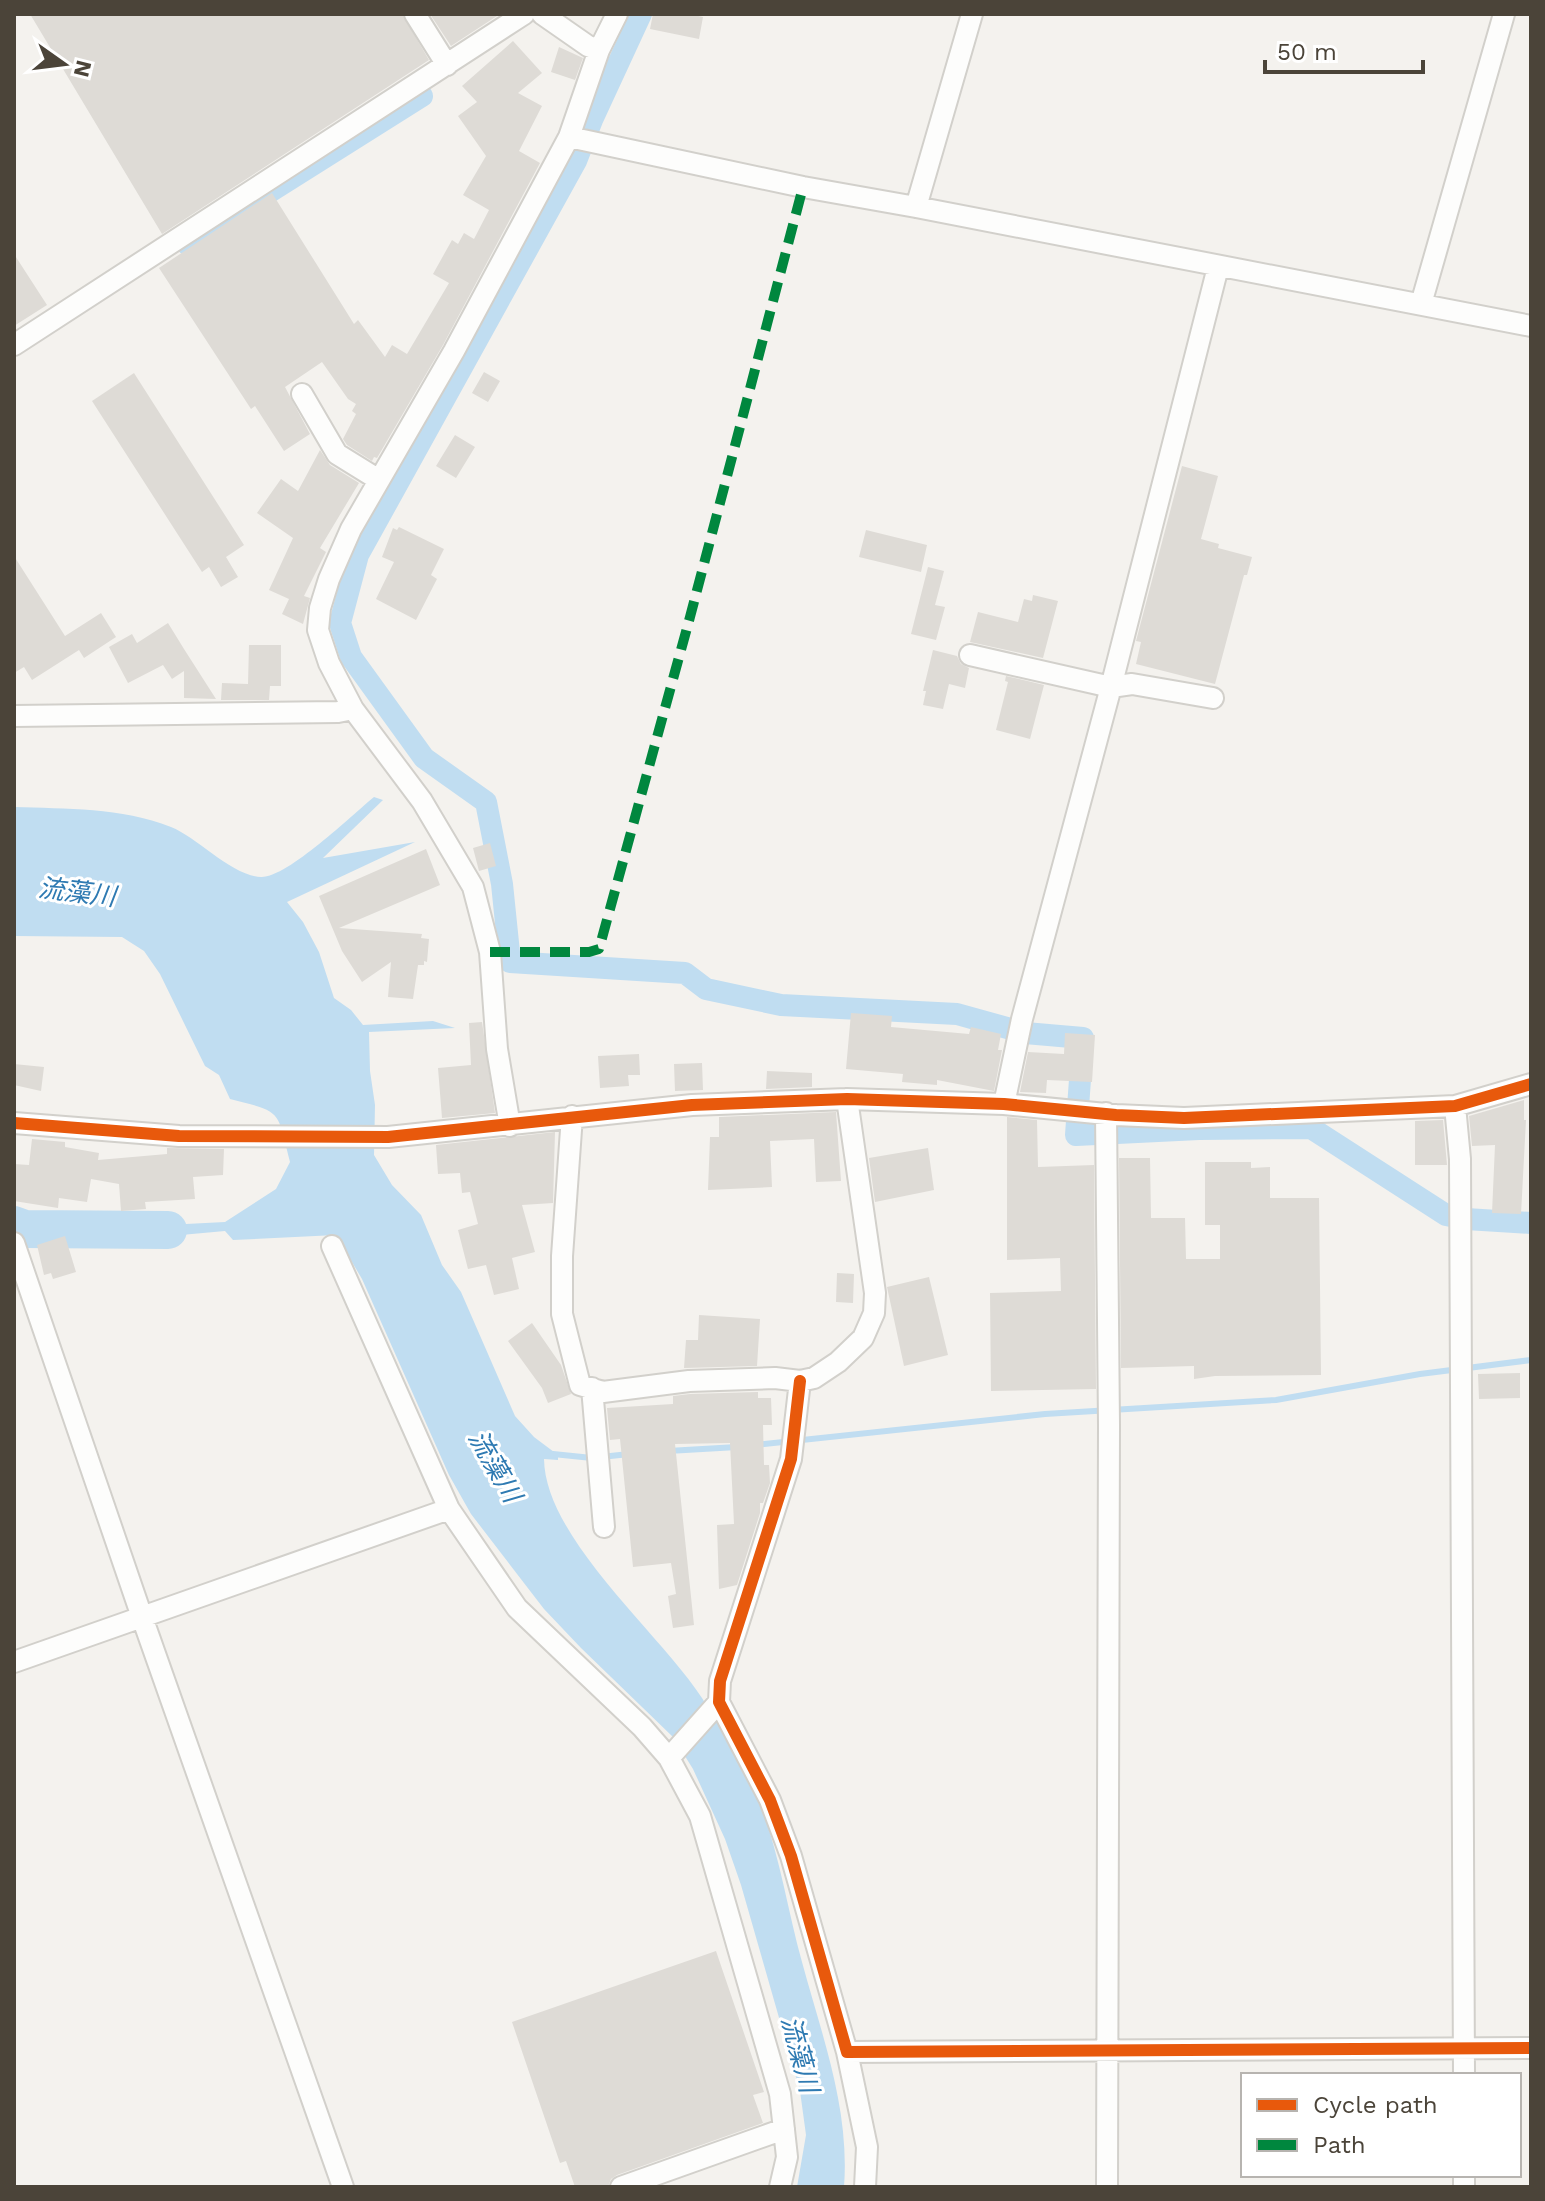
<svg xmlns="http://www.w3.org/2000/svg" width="1545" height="2201" font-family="'Work Sans','Noto Sans JP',sans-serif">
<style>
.water{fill:#c0ddf1}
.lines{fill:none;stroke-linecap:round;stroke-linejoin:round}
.stream{stroke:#c0ddf1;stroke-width:6}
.canal{stroke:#c0ddf1;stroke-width:22}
.river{stroke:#c0ddf1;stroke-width:38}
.building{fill:#dedbd6}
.minor-casing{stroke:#d2d0cb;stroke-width:24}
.minor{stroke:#fdfdfc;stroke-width:20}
.quiet{stroke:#00873e;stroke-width:10;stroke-dasharray:20 10;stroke-linecap:butt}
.cycleway-casing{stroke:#fff;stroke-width:17}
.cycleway{stroke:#e8590c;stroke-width:12}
.labels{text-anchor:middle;stroke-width:6;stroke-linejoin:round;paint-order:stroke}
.water-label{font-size:26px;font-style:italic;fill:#2e7ab2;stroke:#fff}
</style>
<rect width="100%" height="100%" fill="#f4f2ee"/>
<path class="water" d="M374,797L383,800L323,858L415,842L287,902L303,922L319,952L334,998L351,1010L363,1025L433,1021L455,1028L369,1032L370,1071L375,1105L374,1155L392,1185L421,1215L442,1265L461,1292L515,1416L534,1437L558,1455V1460L544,1459C545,1538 659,1632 702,1698C718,1723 735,1750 748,1776C777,1834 785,1901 802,1962C822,2036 850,2109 844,2187H797L806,2135L800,2091L741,1885L725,1839L693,1769L673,1737L581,1648L544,1609L471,1514L449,1475L362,1279L336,1235L233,1240L225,1231L170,1236L166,1225L225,1222L276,1189L290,1162C277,1110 283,1112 230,1099L219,1075L205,1066L160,974L144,951L122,937L14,936V807C66,809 121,807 171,827C197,837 232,876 261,877C287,878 352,815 374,797Z"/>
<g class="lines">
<path class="stream" d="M756,1445L1045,1414L1276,1400L1420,1374L1531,1360
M668,1451L737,1447
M553,1454L592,1458L629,1454"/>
<path class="canal" d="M641,14L592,120L576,161L358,555L340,623L351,657L424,758L486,802L502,884L510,962L685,973L706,989L781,1005L957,1014L1025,1033L1083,1038L1076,1135L1199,1129L1311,1128L1446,1215L1466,1219L1531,1223
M187,244L422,96"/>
<path class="river" d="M14,1225L25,1229L168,1230"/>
</g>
<path class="building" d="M30,14H402L429,60L162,234Z
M430,14H500L451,46Z
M653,14H689L703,17L699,39L650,29Z
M513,41L542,73L518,93L542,106L519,151L540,163L443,345L377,458L374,457L372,461L347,445L343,439L356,414L352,411L356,404L348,399L322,362L285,387L310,434L284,451L255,406L251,409L159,268L272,193L354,324L358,320L385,357L392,345L407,354L449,283L433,274L452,240L458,244L464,233L474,239L489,210L463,195L486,156L458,116L477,102L462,86Z
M559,47L583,58L575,80L551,72Z
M14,254L47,305L14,326Z
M484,372L500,381L488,402L472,393Z
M134,373L244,545L226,557L238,577L221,587L209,567L202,572L92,401Z
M455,435L475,447L456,478L436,466Z
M320,450L330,465L359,483L320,548L326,552L304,596L310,598L303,624L282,614L289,599L269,590L293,538L257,513L281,479L298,491Z
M1182,466L1218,476L1201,539L1219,544L1218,548L1252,557L1247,575H1244L1215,684L1136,664L1141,642L1136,641Z
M399,527L444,549L431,575L437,579L416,620L376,599L394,562L382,557L393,528L397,530Z
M866,530L927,545L921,572L859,557Z
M14,556L65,636L101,613L116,637L84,658L79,650L32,680L24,667L14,673Z
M928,567L944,571L935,605L945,607L936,640L911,634Z
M1033,595L1058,601L1043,658L970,642L978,612L1018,622L1024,599L1032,601Z
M168,623L184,649L216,699L184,698V671L172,679L163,665L128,683L109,647L132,634L137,643Z
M249,645H281V686H270L269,700H221L222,683L248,684Z
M933,650L957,656L961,664L969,668L965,688L949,684L943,709L923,705L926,691H923Z
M1006,676L1044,685L1030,739L996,730L1008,682L1005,681Z
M490,843L496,866L479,871L473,848Z
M426,849L440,885L339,928L422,934L421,938L429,939L427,962L424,961V965H418L413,999L388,997L391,962L362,982L342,951L319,896Z
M851,1013L892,1016L891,1027L969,1034L971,1027L1001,1034L998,1050H1002L994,1091L937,1080V1085L902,1082L903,1074L846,1069Z
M482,1022L495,1113L442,1118L438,1068L471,1065L469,1023Z
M1065,1033L1095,1035L1092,1082L1047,1080L1046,1093L1020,1092L1028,1052L1064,1054Z
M639,1054L640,1075H628L629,1086L600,1088L598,1056Z
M702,1063L703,1090L675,1091L674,1064Z
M14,1064L44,1067L41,1091L14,1085Z
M767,1071L812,1073V1087L766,1089Z
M1524,1100V1120H1526L1521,1214L1492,1213L1495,1145L1472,1146L1469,1116Z
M836,1112L841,1181L816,1182L814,1139L770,1141L772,1187L708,1190L710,1137H719V1117Z
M1007,1117L1037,1120L1038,1167L1094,1165L1096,1389L991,1391L990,1293L1061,1291L1060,1258L1007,1260Z
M1443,1120L1447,1165H1415V1121Z
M555,1132L553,1203L522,1205L535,1252L512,1258L519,1289L494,1295L486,1265L468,1269L458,1230L478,1224L470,1192L462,1193L460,1173L438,1174L436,1145Z
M32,1139L65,1142V1147L99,1153L98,1160L167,1154V1148L224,1149L223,1175L193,1177L195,1199L145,1202L146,1209L121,1211L119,1184L91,1179L87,1202L59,1198L58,1208L14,1201V1164L29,1165Z
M928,1148L934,1190L875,1202L869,1158Z
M1119,1158H1150L1151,1218H1185L1186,1259H1220V1225H1205V1162H1251V1168L1270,1167V1198H1319L1321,1375L1215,1376L1194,1379V1366L1121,1368Z
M65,1236L76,1272L53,1279L51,1273L44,1275L37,1245Z
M837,1273L854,1274L853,1303L836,1302Z
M929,1277L948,1355L904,1366L887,1287Z
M699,1315L760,1319L757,1366L684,1368L686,1340H698Z
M532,1323L561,1365L571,1394L548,1403L542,1388L508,1341Z
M1520,1373V1398L1479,1399L1478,1374Z
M758,1392V1398H771L772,1425H763L764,1465H769L770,1483L763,1503H760V1513L737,1585L719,1589L717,1525L734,1524L730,1443L675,1444L694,1625L673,1628L668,1596L676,1594L671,1563L633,1567L620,1439L610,1440L607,1408L673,1404V1396L690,1394Z
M716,1951L764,2092L753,2095L763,2123L617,2175L611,2179L608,2187H575L566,2161L560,2163L512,2022Z"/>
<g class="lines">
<defs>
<path id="minor" d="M415,14L447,65
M542,14L588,46L599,50
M569,137L803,187L916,207L1531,326
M916,207L972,14
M1421,304L1504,14
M14,345L524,14
M302,394L337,454L379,480
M970,655L1111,687L1132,684L1213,698
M14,716L338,712L353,709
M1004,1104L1022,1019L1111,687L1218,267
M1455,1106L1460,1159L1464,2075
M1106,1113L1109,1425L1107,2187
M572,1116L562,1256V1314L580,1385L603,1392L689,1381L775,1378L800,1381L814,1378L838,1362L863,1338L874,1313L875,1293L847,1099
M14,1123L179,1136L388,1137L692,1105L847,1099L1004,1104L1116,1115L1184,1118L1455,1106L1531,1084
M510,1126L497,1049L490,952L473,887L422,801L353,709L329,663L318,630L320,608L329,579L351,529L454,351L569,137L599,50L617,14
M14,1243L142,1617L343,2187
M332,1246L449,1509L517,1608L642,1727L669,1758L700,1816L780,2094L787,2157L780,2187
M800,1381L791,1459L720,1681L719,1702L770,1800L791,1856L847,2052L1531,2048
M592,1388L604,1527
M14,1662L449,1509
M669,1758L719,1702
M847,2052L867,2147L865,2187
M1464,2175V2187
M621,2187L784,2129"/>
</defs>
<use href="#minor" class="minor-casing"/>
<use href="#minor" class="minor"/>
<path class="quiet" d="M490,952H589L599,949L690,617L803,187"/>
<defs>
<path id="cycleway" d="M14,1123L179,1136L388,1137L692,1105L847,1099L1004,1104L1116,1115L1184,1118L1455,1106L1531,1084
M800,1381L791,1459L720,1681L719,1702L770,1800L791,1856L847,2052L1531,2048"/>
</defs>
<use href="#cycleway" class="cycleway-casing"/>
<use href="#cycleway" class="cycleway"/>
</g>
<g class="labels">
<g class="water-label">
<text transform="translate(77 892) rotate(7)" y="9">流藻川</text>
<text transform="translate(495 1466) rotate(60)" y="9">流藻川</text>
<text transform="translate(800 2054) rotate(75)" y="9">流藻川</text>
</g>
</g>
<rect width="1545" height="2201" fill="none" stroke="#4b4439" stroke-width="32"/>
<rect x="1241" y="2073" width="280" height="104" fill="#ffffff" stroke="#b7b4b0" stroke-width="2"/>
<rect x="1257" y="2099" width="40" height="12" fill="#e8590c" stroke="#b7b4b0" stroke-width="2"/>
<text x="1313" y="2113" font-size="24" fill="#4b4439">Cycle path</text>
<rect x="1257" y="2139" width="40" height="12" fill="#00873e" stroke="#b7b4b0" stroke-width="2"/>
<text x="1313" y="2153" font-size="24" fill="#4b4439">Path</text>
<g transform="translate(64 64) rotate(104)" stroke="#ffffff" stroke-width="6" paint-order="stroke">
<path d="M0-6L14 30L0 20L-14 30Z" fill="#4b4439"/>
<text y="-12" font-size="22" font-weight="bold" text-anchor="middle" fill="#4b4439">N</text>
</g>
<path d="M1265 60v12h158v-12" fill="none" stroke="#4b4439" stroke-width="4"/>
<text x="1277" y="60" font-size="24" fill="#4b4439" stroke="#ffffff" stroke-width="6" paint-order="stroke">50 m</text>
</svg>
